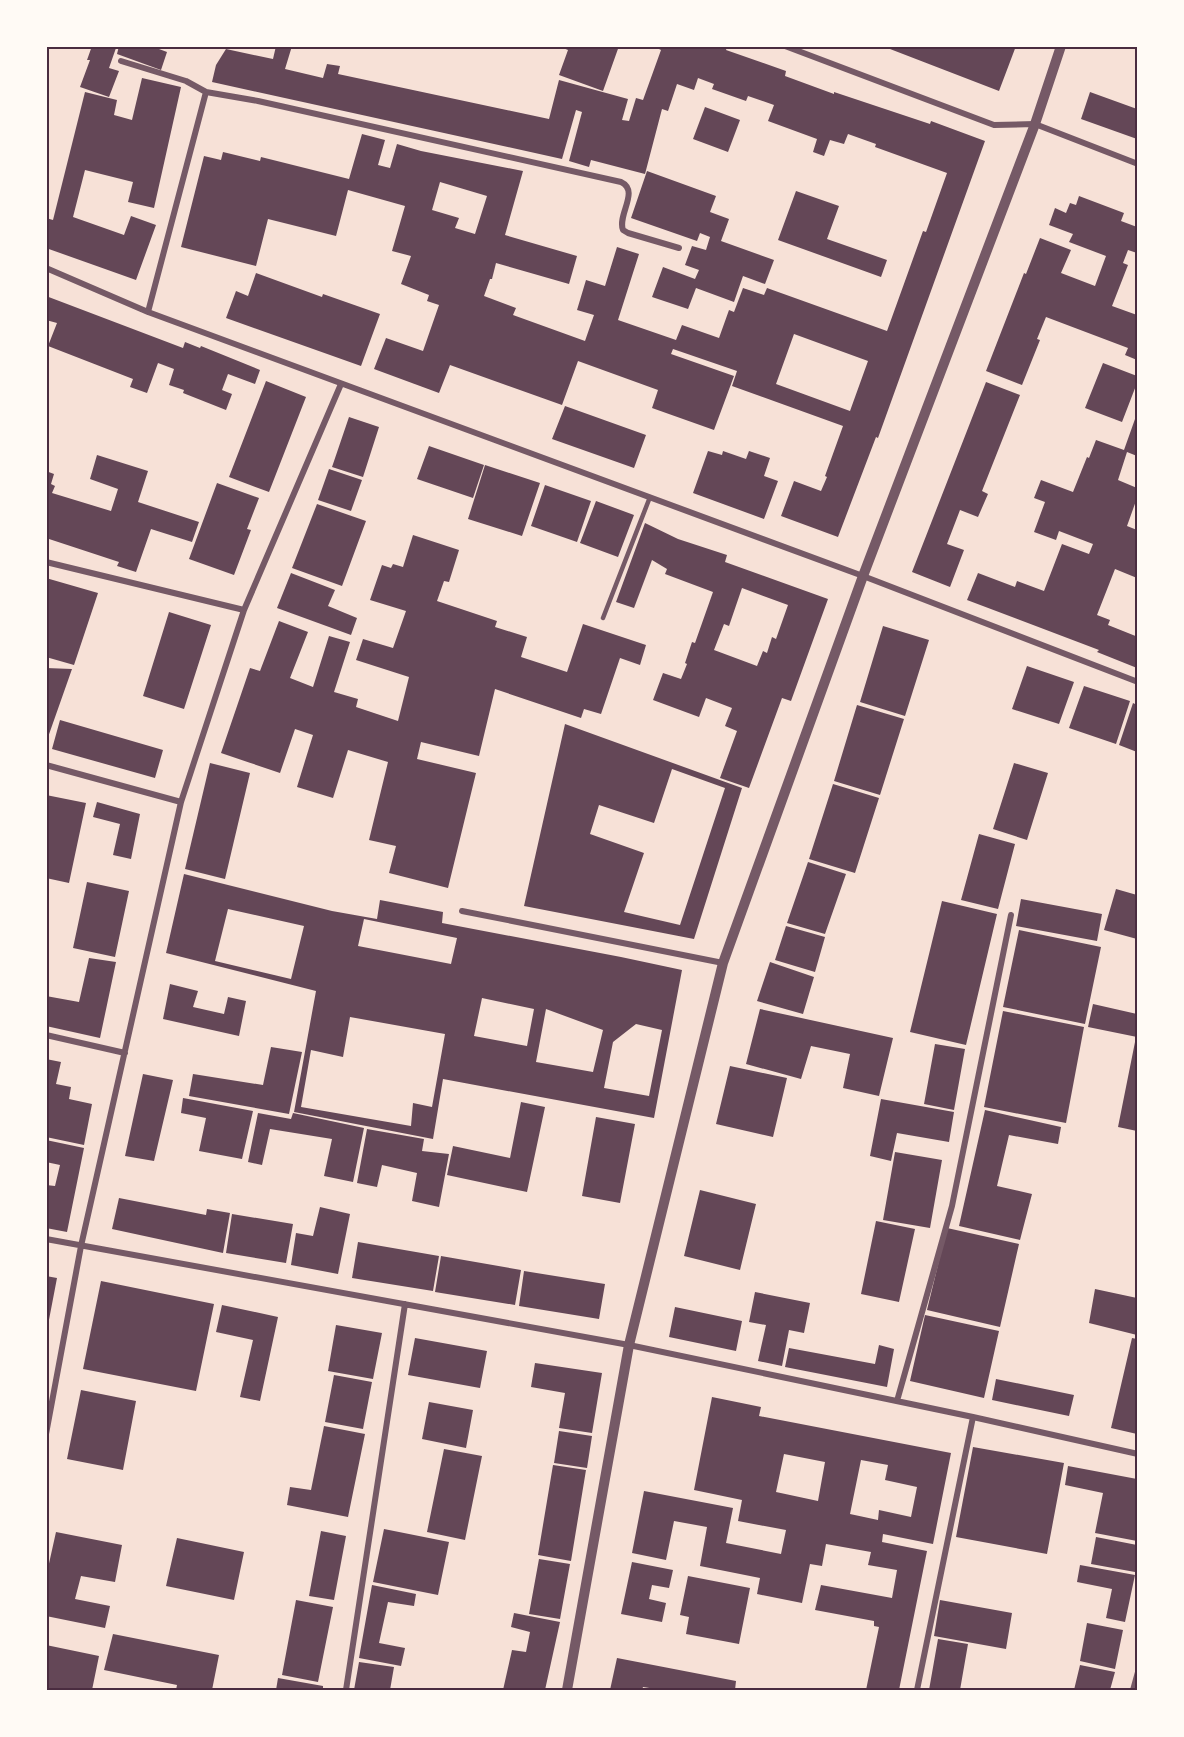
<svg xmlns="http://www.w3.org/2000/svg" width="1184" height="1737" font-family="Mulish,sans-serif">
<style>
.building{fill:#644757;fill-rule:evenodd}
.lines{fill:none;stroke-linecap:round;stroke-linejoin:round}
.service{stroke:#755966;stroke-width:4.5}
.minor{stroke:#755966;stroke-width:6}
.tertiary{stroke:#755966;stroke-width:10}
.neatline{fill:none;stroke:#4a2c40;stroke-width:2}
</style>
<rect width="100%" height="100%" fill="#f7e1d7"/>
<path class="building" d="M92,46H114L116,48L109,68L119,71L109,97L80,87L90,60H87Z
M119,46H151L167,52L161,70L117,54Z
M276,46H292L285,69L323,78L327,64L340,66L338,74L549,119L559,80L628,99L622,120L629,121L636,98L643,100L661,50L653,46H726L727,47L726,50L786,71L785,76L834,94V92L930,124L931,121L985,141L878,438L876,437L838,537L781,516L794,481L821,491L827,477L825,476L843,426L732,386L737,371L673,349L671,354L734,376L714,430L652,408L658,390L578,361L562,405L450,365L439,393L374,369L386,338L423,351L439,305L427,301L429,295L401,284L411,256L392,251L405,206L348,190L336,236L268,219L256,266L181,247L204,156L221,160L223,152L260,161L261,157L349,179L362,134L385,140L378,165L390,168L397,144L421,151L523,171L505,235L577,256L569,284L496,263L492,279H490L484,296L516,308L513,315L585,341L594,315L577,310L586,280L605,286L617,247L639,254L618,320L676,340L682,325L719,338L729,310L734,312L743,288L764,295L767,288L887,331L923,231L926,232L947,173L875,147L876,144L848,134L844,144L830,140L824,156L813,152L817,139L768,121L774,105L748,96L746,101L712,89L714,84L698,78L694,90L677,84L668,111L662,109L645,174L591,160L589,167L569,161L582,112L576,110L562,159L212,82L216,65L226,49L273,59ZM440,182L487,196L475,234L455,228L459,218L432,210ZM794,334L868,361L850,411L776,384Z
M558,46H619L603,91L559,75L568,50Z
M892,46H1016L999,91L890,49Z
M142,78L181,87L154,208L128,202L133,182L85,170L73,217L124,235L131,216L156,225L136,280L46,248V218L53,220L85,92L117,100L114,115L132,120Z
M1090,92L1137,109V139L1081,119Z
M705,107L740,120L728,152L693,139Z
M647,171L716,196L710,212L729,219L721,241L774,260L765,284L743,276L734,302L696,288L688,309L652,297L663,267L695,279L699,270L685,265L692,246L706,250L710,237L700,233L697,241L631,218Z
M796,191L839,206L827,239L887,260L881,277L778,240Z
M1079,196L1124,213L1121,221L1137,227V253L1128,250L1123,263L1128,265L1112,306L1137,315V360L1125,355L1128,348L1046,317L1037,339L1040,340L1022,385L986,371L1024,273L1026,274L1040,238L1071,250L1061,273L1095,286L1106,256L1069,242L1073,234L1049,225L1055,208L1066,213L1070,203L1076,205Z
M256,273L322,297L323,294L380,314L361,366L226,318L236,291L248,296Z
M46,296L183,348L185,342L200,348L201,346L260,370L255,384L228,374L222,390L232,394L226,410L183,393L184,390L169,385L174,369L158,363L147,393L130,387L133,379L48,346L57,323L46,320Z
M1103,363L1137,376V383L1122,422L1085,408Z
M266,381L306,397L269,492L229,477Z
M986,382L1020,395L982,491L988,494L978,517L960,510L947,544L964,550L950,587L912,572Z
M565,406L646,435L634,468L552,439Z
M349,417L379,427L363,477L332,467Z
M1135,419L1137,420V456L1127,452L1118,480L1137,488V498L1127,526L1137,530V578L1115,569L1097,615L1110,620L1108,625L1138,637L1135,644L1137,645V668L1097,652L1099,650L967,600L978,573L1015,587L1017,581L1044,591L1062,544L1089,554L1093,544L1059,531L1056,540L1034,532L1045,502L1034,498L1041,480L1073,492L1087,457L1089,458L1096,440L1124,450Z
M429,446L484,465L473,498L417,479Z
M708,451L722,455L723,451L746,459L749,451L770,458L764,476L778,481L764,519L693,493Z
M97,455L148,471L138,502L199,522L192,542L151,529L136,572L117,566L119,562L46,538V471L54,474L51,484L55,486L52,493L111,511L118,489L90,479Z
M485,465L540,483L522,536L468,519Z
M329,469L362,480L351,511L318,500Z
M217,483L259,498L247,529L251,530L234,575L189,559Z
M545,485L591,501L577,542L531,526Z
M596,501L634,515L618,557L580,543Z
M317,504L366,521L342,586L292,568Z
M645,523L678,539L727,555L725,562L828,599L791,701L782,698L749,788L720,778L737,731L725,726L732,708L706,698L699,717L653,700L663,673L681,679L687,664L685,663L692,642L695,643L713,592L665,574L667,569L652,560L634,608L616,602ZM742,588L788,605L776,639L772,637L767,653L763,651L757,666L714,650L724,624L729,626Z
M413,535L459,550L449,582L444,581L437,601L497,621L495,627L527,637L521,657L567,672L583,624L646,645L640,665L620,658L601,714L584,709L581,718L495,689L479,756L421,742L417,759L476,773L448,888L389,873L396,846L369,840L388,762L348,750L333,798L297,787L313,735L295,729L280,773L221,753L250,668L260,671L279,621L308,632L290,678L313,687L329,636L350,642L334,692L358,699L356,707L398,721L409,677L356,660L363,639L393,648L406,611L370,600L382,565L391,568L393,564L403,567Z
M291,573L335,590L328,606L357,618L351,635L277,608Z
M46,578L98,593L74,665L46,657Z
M169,612L211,625L184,709L143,696Z
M883,626L929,640L905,716L860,702Z
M1027,666L1074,682L1059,724L1012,709Z
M46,668L72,669L47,740H46Z
M1084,686L1130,701L1116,744L1069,728Z
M1133,703L1137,705V752L1119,745Z
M857,705L904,719L880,795L834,781Z
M60,720L163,750L155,778L52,749Z
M565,724L742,788L694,939L524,906ZM672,769L725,788L680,925L624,912L644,853L590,834L599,805L654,823Z
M210,763L250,773L225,879L185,869Z
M1014,763L1048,773L1027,840L993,829Z
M833,784L879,798L855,873L809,859Z
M46,795L86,803L69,883L46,878Z
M97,802L140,814L131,859L113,855L120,824L93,817Z
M979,834L1015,844L998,909L961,900Z
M808,862L846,874L825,934L787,923Z
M184,874L332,911L377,919L380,900L443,912L442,923L621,957L682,970L654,1118L443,1079L433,1139L294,1112L316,991L166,953ZM228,909L304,926L291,979L215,961ZM364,919L457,938L451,964L358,946ZM482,998L534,1009L527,1046L474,1036ZM546,1009L603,1030L593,1072L536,1062ZM350,1017L445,1034L432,1107L413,1103L411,1126L301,1107L311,1050L343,1057ZM636,1024L662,1030L649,1096L604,1088L613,1042Z
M87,882L129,891L115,957L73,948Z
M1116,889L1137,895V939L1104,930Z
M1021,899L1102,914L1097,941L1016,926Z
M942,901L997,914L966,1045L910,1032Z
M786,926L825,937L815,972L775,960Z
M1019,930L1101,947L1085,1024L1003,1007Z
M89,958L116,962L100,1038L46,1026V996L79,1002Z
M770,962L814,977L803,1014L757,1001Z
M170,984L198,991L193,1007L224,1014L228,997L246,1001L239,1036L163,1019Z
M1093,1004L1137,1014V1037L1088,1027Z
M760,1009L893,1038L879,1096L843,1088L850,1054L811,1046L801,1079L746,1064Z
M1003,1011L1084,1027L1066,1123L984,1107Z
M1135,1042L1137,1043V1131L1118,1127Z
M935,1044L965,1049L954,1110L924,1104Z
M271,1047L302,1052L289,1114L189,1096L193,1074L263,1085Z
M46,1059L61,1062L56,1084L71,1087L69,1099L92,1104L84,1145L46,1137Z
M730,1066L787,1078L773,1137L716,1124Z
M143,1074L173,1080L154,1161L125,1156Z
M183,1098L253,1111L242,1159L199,1151L206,1118L181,1113Z
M881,1099L954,1112L949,1142L897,1133L891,1161L870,1156Z
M521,1102L545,1107L527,1192L447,1175L453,1146L510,1158Z
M985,1110L1061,1127L1058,1144L1009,1135L997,1186L1032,1194L1020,1240L959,1226Z
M258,1113L291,1119L293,1113L364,1128L353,1182L324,1176L332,1139L270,1129L262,1165L248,1162Z
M596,1117L635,1124L620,1203L582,1196Z
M367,1129L424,1139L422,1151L449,1154L439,1207L412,1201L417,1173L382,1165L377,1187L357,1183Z
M46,1140L84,1148L67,1232L46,1228V1185L55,1186L60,1165L46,1162Z
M895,1152L942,1160L930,1228L883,1220Z
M700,1190L756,1204L740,1270L684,1256Z
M119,1198L206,1215L207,1209L230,1213L223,1253L112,1229Z
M320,1207L350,1214L338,1274L291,1265L296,1233L313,1236Z
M232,1214L293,1224L286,1263L226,1253Z
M876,1221L915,1229L899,1302L861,1294Z
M947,1228L1019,1244L1000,1327L927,1310Z
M358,1242L439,1256L433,1291L352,1278Z
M441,1256L521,1270L515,1305L435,1292Z
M524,1271L605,1284L599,1319L519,1306Z
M46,1276L57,1278L48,1325L46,1324Z
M101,1281L214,1304L196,1391L83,1369Z
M1095,1289L1137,1298V1335L1089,1323Z
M755,1292L810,1303L804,1333L789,1330L782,1366L758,1361L766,1325L749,1322Z
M222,1305L278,1317L260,1401L240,1397L253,1340L216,1332Z
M675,1307L742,1321L736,1351L669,1337Z
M925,1315L999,1331L984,1398L910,1381Z
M336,1325L382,1333L373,1379L328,1371Z
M415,1338L487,1351L480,1388L408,1375Z
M1132,1338L1137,1339V1434L1111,1428Z
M879,1345L894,1349L887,1387L785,1367L789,1348L875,1364Z
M535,1363L602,1373L592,1433L559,1428L565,1393L531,1387Z
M334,1375L372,1382L363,1429L325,1422Z
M996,1379L1074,1395L1069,1416L992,1400Z
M81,1390L136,1401L123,1470L67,1459Z
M712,1397L761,1407L759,1416L951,1453L933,1544L883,1534L882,1542L927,1551L899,1690H866L879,1627L874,1626V1621L815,1610L821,1585L892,1598L897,1570L868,1565L871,1552L826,1544L822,1566L810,1564L802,1603L757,1594L760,1578L700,1566L707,1527L674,1521L666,1560L632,1553L644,1491L733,1508L726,1543L781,1554L786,1530L738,1521L742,1500L694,1490ZM784,1454L825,1462L818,1501L776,1492ZM861,1460L888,1465L885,1480L917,1487L911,1517L879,1510L878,1520L850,1514Z
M429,1402L473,1410L466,1448L422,1439Z
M324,1426L365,1434L348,1517L287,1505L290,1487L311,1490Z
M559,1431L592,1436L587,1468L554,1463Z
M973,1447L1064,1463L1047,1554L956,1537Z
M444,1449L482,1456L465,1540L427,1532Z
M553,1465L586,1470L571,1561L538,1555Z
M1068,1466L1137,1479V1541L1095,1533L1103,1493L1065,1485Z
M384,1529L449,1542L438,1595L373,1582Z
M321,1531L346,1536L334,1600L309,1596Z
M56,1532L122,1545L115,1582L81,1576L75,1599L110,1606L105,1628L46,1616V1577Z
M1096,1537L1137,1545L1135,1572L1091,1564Z
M177,1538L244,1552L234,1600L166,1586Z
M539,1559L570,1564L560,1619L529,1614Z
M632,1562L673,1570L669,1588L652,1585L649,1599L666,1603L662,1622L621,1614Z
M1080,1565L1135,1575L1125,1622L1106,1618L1112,1589L1077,1582Z
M688,1576L750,1588L739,1644L686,1634L689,1617L680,1615Z
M372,1585L416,1594L414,1606L388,1602L379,1643L405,1648L401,1666L359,1658Z
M296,1600L333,1607L318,1682L282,1675Z
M940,1600L1012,1613L1006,1649L934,1636Z
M514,1613L560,1622L545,1690H503L512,1650L526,1652L530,1632L511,1627Z
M1087,1623L1123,1630L1115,1669L1080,1661Z
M113,1634L219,1655L212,1690H176L177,1685L104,1670Z
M938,1639L968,1644L960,1690H929Z
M46,1645L99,1656L92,1690H46Z
M617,1658L736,1681L735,1690H662L643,1687L642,1690H610Z
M359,1662L394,1667L390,1690H354Z
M1080,1665L1115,1672L1110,1690H1074Z
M278,1678L323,1686V1690H276Z"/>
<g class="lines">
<path class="service" d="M603,618L650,497"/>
<path class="minor" d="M785,46L994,125L1035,124L1138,164
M121,61L186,81L206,92
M46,268L148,312L863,576L1138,682
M148,312L206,92L258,101L621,182C640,191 617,215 623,230L628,233L679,248
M46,562L244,610
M46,765L181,802
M462,911L723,963
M46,1035L125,1053
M46,1239L629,1345L973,1417L1138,1454
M897,1401L952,1206L1011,915
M46,1434L81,1246L181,802L244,610L341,384
M346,1690L405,1304
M917,1690L973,1417
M1133,1690L1138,1672"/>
<path class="tertiary" d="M567,1690L629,1345L723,963L863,576L1035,124L1061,46"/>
</g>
<rect width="1184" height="1737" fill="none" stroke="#fffaf5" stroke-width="96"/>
<rect x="48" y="48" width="1088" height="1641" class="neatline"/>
</svg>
